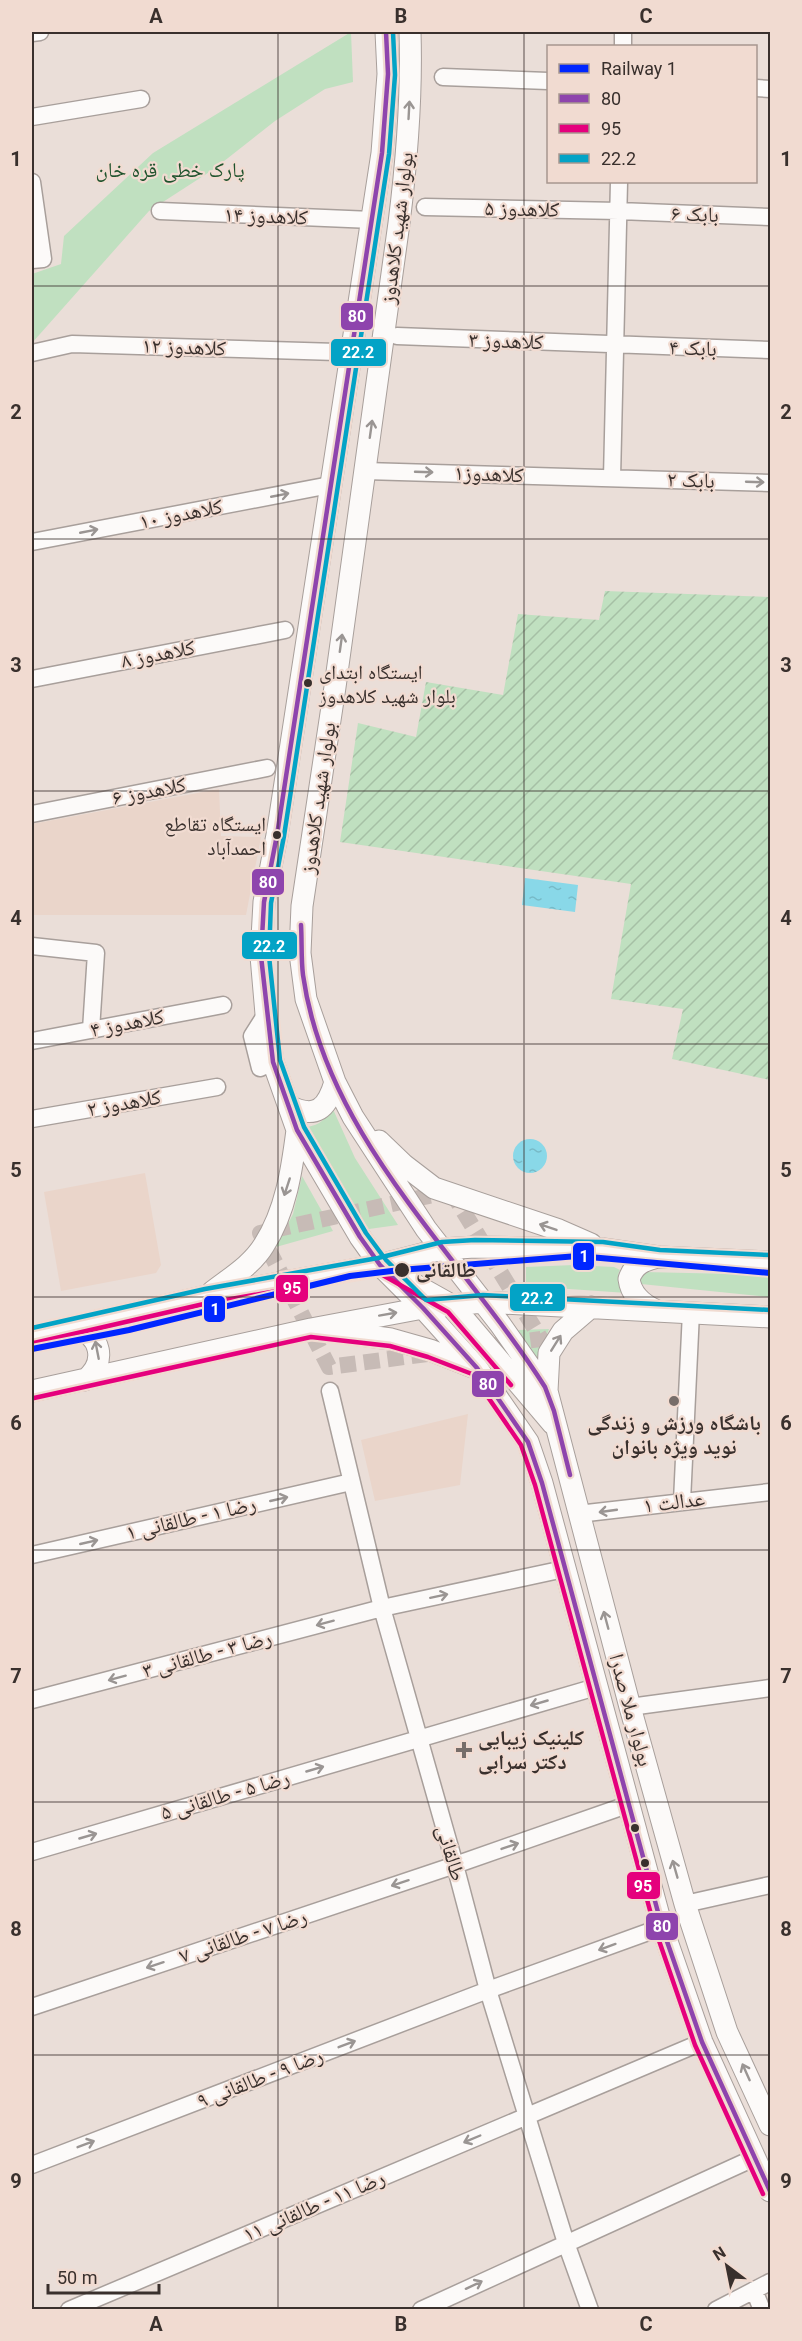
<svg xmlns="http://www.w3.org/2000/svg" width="802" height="2341" font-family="Roboto,'Noto Naskh Arabic',sans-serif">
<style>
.built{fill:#ead5ca}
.green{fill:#c0e0c0}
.garden{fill:url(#garden-furrows)}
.water{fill:url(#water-ripples)}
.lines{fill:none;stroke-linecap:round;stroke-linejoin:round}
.minor-tunnel{stroke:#c7bbb6;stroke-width:16;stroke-dasharray:16 8;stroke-linecap:butt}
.minor-casing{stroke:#a89f9b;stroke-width:19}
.major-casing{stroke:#a89f9b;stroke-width:23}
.minor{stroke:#fcfaf9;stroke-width:16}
.major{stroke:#fcfaf9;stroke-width:21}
.bus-1-casing{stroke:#f1dbd1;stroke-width:9}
.bus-2-casing{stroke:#f1dbd1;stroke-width:9}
.bus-3-casing{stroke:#f1dbd1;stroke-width:9}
.bus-1{stroke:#8e44ad;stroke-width:4.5}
.bus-2{stroke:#e5007d;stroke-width:4.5}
.bus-3{stroke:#03a3c6;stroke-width:4.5}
.rail-1-casing{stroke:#f1dbd1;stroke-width:10}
.rail-1{stroke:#0026ff;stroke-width:6}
.oneway{stroke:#9a9593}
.grid{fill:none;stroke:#39302d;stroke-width:1.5;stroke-opacity:0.55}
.bus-dot{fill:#39302d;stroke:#f1dbd1;stroke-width:2}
.poi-dot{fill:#776d69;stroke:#f1dbd1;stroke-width:2}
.labels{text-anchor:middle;stroke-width:4.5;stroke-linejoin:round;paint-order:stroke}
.bus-label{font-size:20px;fill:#39302d;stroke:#f1dbd1;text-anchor:start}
.park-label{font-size:21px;fill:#1e522c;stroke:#f1dbd1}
.street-label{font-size:21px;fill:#39302d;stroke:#f1dbd1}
.stop-label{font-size:21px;font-weight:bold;fill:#39302d;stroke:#f1dbd1;text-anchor:start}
.poi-label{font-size:21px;font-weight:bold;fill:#39302d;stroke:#f1dbd1}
.line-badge{stroke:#f1dbd1;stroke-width:2}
.badge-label{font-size:16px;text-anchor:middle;font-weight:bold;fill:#fff}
.neatline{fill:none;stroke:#39302d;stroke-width:2}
.grid-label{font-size:20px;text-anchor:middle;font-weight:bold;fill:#39302d}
</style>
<defs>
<pattern id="garden-furrows" width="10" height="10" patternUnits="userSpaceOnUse" patternTransform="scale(1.5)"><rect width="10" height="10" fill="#c0e0c0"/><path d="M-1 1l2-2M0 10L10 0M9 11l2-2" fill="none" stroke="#a6c0a5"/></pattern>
<pattern id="water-ripples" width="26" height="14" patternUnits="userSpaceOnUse" patternTransform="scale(1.5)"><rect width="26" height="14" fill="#89d8e8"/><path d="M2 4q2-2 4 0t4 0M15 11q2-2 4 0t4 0" fill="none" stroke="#77bac7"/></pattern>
</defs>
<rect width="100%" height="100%" fill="#eaded8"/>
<path class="built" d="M219,789L221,836L261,837L246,915H32V824Z
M145,1173L161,1265L156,1273L61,1291L44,1192Z
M468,1414L460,1485L375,1501L361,1440Z"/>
<path class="green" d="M351,32L353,82L325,89L275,121L214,169L149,211L32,343V274L61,264L64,236L153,153Z
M332,1107L355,1158L398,1225L369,1229L321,1158L307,1127C320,1125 326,1119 332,1107Z
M302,1176L333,1231L276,1247L293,1214Z
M574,1265L614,1267L620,1270C615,1279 620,1286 627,1293L526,1286V1267Z
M645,1272L770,1275V1297L641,1284L637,1277Z
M549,1329L538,1359L518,1330Z"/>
<path class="garden" d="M605,591L770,597V1080L672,1059L683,1009L611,999L631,884L340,842L358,723L416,737L426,682L503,695L518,614L599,620Z"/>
<path class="water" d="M525,878L578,885L575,912L522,905Z
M513 1156a17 17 0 1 1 34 0a17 17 0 1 1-34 0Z"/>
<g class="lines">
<path class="minor-tunnel" d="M451,1191L541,1339L329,1367L260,1233Z"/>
<defs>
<path id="minor" d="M32,33L40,32
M623,46V32
M443,77L548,81
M756,88L770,89
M32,117L141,99
M32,182L43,259L32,260
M425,207L619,211L770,217
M160,211L372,220
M397,336L770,350
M32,353L72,344L337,352
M365,471L770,483
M612,478L619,182
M32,542L330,485
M32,679L285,630
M32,814L267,768
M32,946L96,953L91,1030
M266,1014L252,1036L260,1068L273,1062
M32,1041L223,1005
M32,1119L217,1087
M330,1391L382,1608L455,1865L488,1990L566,2243L590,2310
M682,1501L691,1312
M578,1514L770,1492
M32,1555L351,1482
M32,1700L382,1608L564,1569
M630,1707L770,1688
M32,1852L596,1687
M685,1904L770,1885
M32,2007L455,1865L627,1805
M32,2165L488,1990L662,1927
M754,2290L762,2310
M69,2310L702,2042
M421,2310L754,2158
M716,2310L770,2282"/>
<path id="major" d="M386,32L388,74L382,153L277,835L264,902L261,956L266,1014L273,1062L297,1130L360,1237L380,1265L423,1308L477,1368L528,1442L542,1483L662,1927L702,2042L770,2191
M410,32C412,96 407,159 399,223L335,687L302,906L300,953L306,999L335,1082L353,1117L426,1229L500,1324L547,1391L630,1707L685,1904L727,2032L770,2125
M289,1106C316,1119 327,1109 335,1082
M379,1141L404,1165L434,1188L559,1230L591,1244
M403,1278L453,1306L553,1424
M212,1292C230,1278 252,1265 264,1245C286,1211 292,1169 297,1130
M655,1310C642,1304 631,1294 629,1279C634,1264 644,1260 659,1257
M74,1328C102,1334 107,1363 85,1380
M330,1331L391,1339L430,1350L473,1367
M32,1336L207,1296L380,1265L442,1249L475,1247L603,1249L659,1257L770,1262
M32,1391L311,1329L423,1308L483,1302L770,1317
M547,1391L549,1353L563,1331L591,1307"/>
</defs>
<use href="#minor" class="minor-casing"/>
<use href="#major" class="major-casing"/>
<use href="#minor" class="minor"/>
<use href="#major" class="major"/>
<defs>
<path id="bus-1" d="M386,32L388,74L382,153L277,835L264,902L261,956L273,1062L297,1130L360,1237L380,1265L423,1308L477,1368L528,1442L542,1483L662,1927L702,2042L770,2191
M301,925C302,941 301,959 303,975C326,1138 461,1255 545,1387L554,1411L570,1475"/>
<path id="bus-2" d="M34,1343L208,1303L379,1273L448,1312L511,1385
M34,1398L311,1337L390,1346L428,1357L472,1374L521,1445L535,1485L655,1929L695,2045L763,2194"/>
<path id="bus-3" d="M393,32L395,75L389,154L284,836L271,903L269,956L280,1060L304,1127L366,1233L386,1260L426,1300L483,1295L770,1310
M32,1328L205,1289L378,1258L442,1242L475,1240L603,1242L660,1250L770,1255"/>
</defs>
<use href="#bus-1" class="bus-1-casing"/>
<use href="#bus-2" class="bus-2-casing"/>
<use href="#bus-3" class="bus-3-casing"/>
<use href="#bus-1" class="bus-1"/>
<use href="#bus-2" class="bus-2"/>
<use href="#bus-3" class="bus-3"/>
<defs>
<path id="rail-1" d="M32,1349L129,1330L350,1276L400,1270L578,1256L770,1273"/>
</defs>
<use href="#rail-1" class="rail-1-casing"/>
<use href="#rail-1" class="rail-1"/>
</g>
<defs><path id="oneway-shaft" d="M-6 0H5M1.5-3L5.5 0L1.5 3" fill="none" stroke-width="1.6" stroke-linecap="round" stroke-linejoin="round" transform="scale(1.5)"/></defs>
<g class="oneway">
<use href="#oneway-shaft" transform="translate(409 110) rotate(-87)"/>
<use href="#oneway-shaft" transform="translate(371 429) rotate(-82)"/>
<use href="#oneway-shaft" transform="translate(424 472) rotate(2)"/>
<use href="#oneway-shaft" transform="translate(755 482) rotate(2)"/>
<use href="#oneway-shaft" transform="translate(280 495) rotate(-11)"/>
<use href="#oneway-shaft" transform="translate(89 531) rotate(-11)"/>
<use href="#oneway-shaft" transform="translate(341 643) rotate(-82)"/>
<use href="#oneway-shaft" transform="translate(287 1187) rotate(108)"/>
<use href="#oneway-shaft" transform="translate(548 1227) rotate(-161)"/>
<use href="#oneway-shaft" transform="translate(388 1314) rotate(-10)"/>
<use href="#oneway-shaft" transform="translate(556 1343) rotate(-58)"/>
<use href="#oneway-shaft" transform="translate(97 1350) rotate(-101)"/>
<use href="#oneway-shaft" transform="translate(279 1499) rotate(-13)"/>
<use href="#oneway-shaft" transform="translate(608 1511) rotate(172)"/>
<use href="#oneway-shaft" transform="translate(89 1542) rotate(-13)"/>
<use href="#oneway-shaft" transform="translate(439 1596) rotate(-12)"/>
<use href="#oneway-shaft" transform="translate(606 1620) rotate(-105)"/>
<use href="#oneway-shaft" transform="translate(325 1623) rotate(165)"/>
<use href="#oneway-shaft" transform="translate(117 1678) rotate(165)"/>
<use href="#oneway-shaft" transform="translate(539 1703) rotate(164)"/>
<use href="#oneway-shaft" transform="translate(315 1769) rotate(-16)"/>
<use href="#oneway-shaft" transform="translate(88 1836) rotate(-16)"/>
<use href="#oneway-shaft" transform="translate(510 1846) rotate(-19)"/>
<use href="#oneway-shaft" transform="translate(675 1869) rotate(-106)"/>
<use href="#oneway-shaft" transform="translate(400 1883) rotate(162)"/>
<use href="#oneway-shaft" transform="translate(607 1947) rotate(160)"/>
<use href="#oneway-shaft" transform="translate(155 1965) rotate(162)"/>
<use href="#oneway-shaft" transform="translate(347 2044) rotate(-21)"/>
<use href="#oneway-shaft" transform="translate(746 2072) rotate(-114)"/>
<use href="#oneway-shaft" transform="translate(472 2139) rotate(157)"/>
<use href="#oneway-shaft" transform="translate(86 2144) rotate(-21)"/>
<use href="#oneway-shaft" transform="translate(474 2285) rotate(-25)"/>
</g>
<path class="grid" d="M278,32V2310M524,32V2310M32,286H770M32,539H770M32,791H770M32,1044H770M32,1297H770M32,1550H770M32,1802H770M32,2055H770"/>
<g class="bus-dot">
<circle cx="308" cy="683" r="5"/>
<circle cx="277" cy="835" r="5"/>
<circle cx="402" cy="1270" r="8"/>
<circle cx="635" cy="1828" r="5"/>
<circle cx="645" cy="1863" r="5"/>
</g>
<g class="poi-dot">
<circle cx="674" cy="1401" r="6"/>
<path d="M461 1741h6v6h6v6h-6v6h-6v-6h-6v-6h6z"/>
</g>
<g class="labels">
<g class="bus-label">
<text x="319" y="679">ایستگاه ابتدای<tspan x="319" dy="24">بلوار شهید کلاهدوز</tspan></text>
<text x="266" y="831" text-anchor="end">ایستگاه تقاطع<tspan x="266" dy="24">احمدآباد</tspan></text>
</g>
<g class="park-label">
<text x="170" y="177">پارک خطی قره خان</text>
</g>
<g class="street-label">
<text transform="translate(522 209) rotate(1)" y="7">کلاهدوز ۵</text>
<text transform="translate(695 214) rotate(2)" y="7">بابک ۶</text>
<text transform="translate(266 216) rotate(2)" y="7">کلاهدوز ۱۴</text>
<text transform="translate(397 228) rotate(-83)" y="7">بولوار شهید کلاهدوز</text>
<text transform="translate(506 341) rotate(2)" y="7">کلاهدوز ۳</text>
<text transform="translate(184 347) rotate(2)" y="7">کلاهدوز ۱۲</text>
<text transform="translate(693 348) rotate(2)" y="7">بابک ۴</text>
<text transform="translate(489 474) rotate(2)" y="7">کلاهدوز۱</text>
<text transform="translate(691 480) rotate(2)" y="7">بابک ۲</text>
<text transform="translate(181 514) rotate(-11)" y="7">کلاهدوز ۱۰</text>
<text transform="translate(158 654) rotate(-11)" y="7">کلاهدوز ۸</text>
<text transform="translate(149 791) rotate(-11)" y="7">کلاهدوز ۶</text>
<text transform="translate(318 798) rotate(-82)" y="7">بولوار شهید کلاهدوز</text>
<text transform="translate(127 1023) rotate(-11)" y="7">کلاهدوز ۴</text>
<text transform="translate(124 1103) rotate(-10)" y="7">کلاهدوز ۲</text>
<text transform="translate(674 1502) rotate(-7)" y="7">عدالت ۱</text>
<text transform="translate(191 1518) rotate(-13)" y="7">رضا ۱ - طالقانی ۱</text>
<text transform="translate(207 1654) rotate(-15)" y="7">رضا ۳ - طالقانی ۳</text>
<text transform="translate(631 1710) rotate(75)" y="7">بولوار ملا صدرا</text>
<text transform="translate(225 1795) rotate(-16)" y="7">رضا ۵ - طالقانی ۵</text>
<text transform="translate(451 1853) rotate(74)" y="7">طالقانی</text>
<text transform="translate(243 1936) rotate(-18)" y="7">رضا ۷ - طالقانی ۷</text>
<text transform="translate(260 2078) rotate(-21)" y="7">رضا ۹ - طالقانی ۹</text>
<text transform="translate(314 2206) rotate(-23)" y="7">رضا ۱۱ - طالقانی ۱۱</text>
</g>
<g class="stop-label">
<text x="416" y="1277">طالقانی</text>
</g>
<g class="poi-label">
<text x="674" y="1430">باشگاه ورزش و زندگی<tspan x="674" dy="24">نوید ویژه بانوان</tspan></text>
<text x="478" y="1745" text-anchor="start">کلینیک زیبایی<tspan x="478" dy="24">دکتر سرابی</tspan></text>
</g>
</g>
<g class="line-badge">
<rect x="340" y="302" width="34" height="29" rx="6" fill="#8e44ad"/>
<rect x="330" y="338" width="57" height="29" rx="6" fill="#03a3c6"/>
<rect x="251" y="868" width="34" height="28" rx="6" fill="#8e44ad"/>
<rect x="241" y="931" width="57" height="29" rx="6" fill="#03a3c6"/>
<rect x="572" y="1242" width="23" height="29" rx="6" fill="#0026ff"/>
<rect x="275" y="1274" width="34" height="29" rx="6" fill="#e5007d"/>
<rect x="509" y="1283" width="57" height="29" rx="6" fill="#03a3c6"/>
<rect x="203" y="1295" width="23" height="28" rx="6" fill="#0026ff"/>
<rect x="471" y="1370" width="34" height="28" rx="6" fill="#8e44ad"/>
<rect x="626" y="1871" width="35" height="29" rx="6" fill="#e5007d"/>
<rect x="645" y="1912" width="34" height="29" rx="6" fill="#8e44ad"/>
</g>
<g class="badge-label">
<text x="357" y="322">80</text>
<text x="358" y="358">22.2</text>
<text x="268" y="888">80</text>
<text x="269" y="952">22.2</text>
<text x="584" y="1262">1</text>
<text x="292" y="1294">95</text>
<text x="537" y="1304">22.2</text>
<text x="215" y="1315">1</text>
<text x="488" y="1390">80</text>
<text x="643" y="1892">95</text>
<text x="662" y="1932">80</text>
</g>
<rect width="802" height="2341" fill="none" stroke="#f1dbd1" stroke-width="66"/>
<rect x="547" y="45" width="210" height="138" fill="#f1dbd1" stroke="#a7978f" stroke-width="1.5"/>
<rect x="559" y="64" width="30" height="9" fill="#0026ff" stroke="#a7978f" stroke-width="1.5"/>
<text x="601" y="75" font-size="18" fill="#39302d">Railway 1</text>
<rect x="559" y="94" width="30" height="9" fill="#8e44ad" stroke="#a7978f" stroke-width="1.5"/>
<text x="601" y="105" font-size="18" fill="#39302d">80</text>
<rect x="559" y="124" width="30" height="9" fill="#e5007d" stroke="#a7978f" stroke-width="1.5"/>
<text x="601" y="135" font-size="18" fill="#39302d">95</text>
<rect x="559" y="154" width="30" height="9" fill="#03a3c6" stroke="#a7978f" stroke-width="1.5"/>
<text x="601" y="165" font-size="18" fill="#39302d">22.2</text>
<g transform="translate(727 2266) rotate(328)" stroke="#f1dbd1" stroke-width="4.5" paint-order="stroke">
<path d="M0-4.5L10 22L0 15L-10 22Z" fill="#39302d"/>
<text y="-9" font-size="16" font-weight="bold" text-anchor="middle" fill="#39302d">N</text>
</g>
<path d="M48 2284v9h111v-9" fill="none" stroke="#39302d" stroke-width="3"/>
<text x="57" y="2284" font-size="18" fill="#39302d" stroke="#f1dbd1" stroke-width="4.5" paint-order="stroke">50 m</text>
<rect x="33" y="33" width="736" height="2275" class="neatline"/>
<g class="grid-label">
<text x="156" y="23">A</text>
<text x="401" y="23">B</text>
<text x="646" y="23">C</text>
<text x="16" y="166">1</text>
<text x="786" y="166">1</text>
<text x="16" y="419">2</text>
<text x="786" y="419">2</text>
<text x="16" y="672">3</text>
<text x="786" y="672">3</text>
<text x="16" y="925">4</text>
<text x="786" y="925">4</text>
<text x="16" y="1177">5</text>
<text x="786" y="1177">5</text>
<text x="16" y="1430">6</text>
<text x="786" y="1430">6</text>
<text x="16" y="1683">7</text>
<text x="786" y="1683">7</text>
<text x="16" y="1936">8</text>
<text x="786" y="1936">8</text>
<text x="16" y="2188">9</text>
<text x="786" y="2188">9</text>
<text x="156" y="2331">A</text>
<text x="401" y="2331">B</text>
<text x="646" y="2331">C</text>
</g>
</svg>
